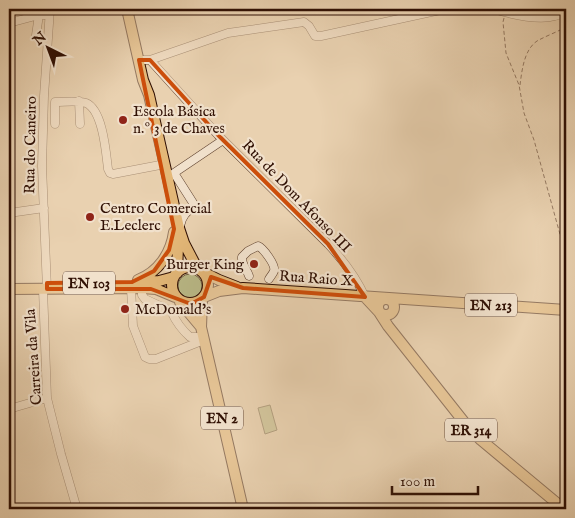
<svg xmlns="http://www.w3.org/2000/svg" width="575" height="518" font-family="'IM FELL English',serif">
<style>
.grass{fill:#baba88;stroke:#746446}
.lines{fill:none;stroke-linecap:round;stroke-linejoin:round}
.minor-casing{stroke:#5e402e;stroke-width:9}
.major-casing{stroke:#2f0f03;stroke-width:12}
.path{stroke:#2f0f03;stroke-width:1;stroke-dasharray:4 2.5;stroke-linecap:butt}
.minor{stroke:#f1e1cc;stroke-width:8}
.major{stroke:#e4b878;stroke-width:10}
.marked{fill:none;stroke:#cc4e0b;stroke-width:4;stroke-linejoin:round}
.poi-dot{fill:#8f2418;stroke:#f1e1cc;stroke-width:2}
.labels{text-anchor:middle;stroke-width:4.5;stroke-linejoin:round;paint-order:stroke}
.shield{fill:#f1e1cc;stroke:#694e3f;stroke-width:1}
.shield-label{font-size:14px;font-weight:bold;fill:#2f0f03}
.poi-label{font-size:15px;fill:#2f0f03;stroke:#f1e1cc;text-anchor:start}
.street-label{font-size:15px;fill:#2f0f03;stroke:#f1e1cc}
</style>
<rect width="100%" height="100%" fill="#e9d1b0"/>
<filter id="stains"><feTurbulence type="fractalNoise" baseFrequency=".004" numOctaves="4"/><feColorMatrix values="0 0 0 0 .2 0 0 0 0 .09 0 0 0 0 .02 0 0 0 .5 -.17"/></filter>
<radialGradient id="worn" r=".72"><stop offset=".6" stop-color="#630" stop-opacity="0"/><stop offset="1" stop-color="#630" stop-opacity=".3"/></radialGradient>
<path class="grass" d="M178 286a12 12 0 1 1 24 0a12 12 0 1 1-24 0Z
M270,405L277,430L265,434L258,408Z"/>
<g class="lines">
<defs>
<path id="minor" d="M493,9C510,14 538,21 555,16C559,15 563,13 566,12
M9,23L39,15H49
M36,35L39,15
M139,60H150L218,135L328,244C343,260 356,277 365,297
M150,60L228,33L304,22L309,26L315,36H321L445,9
M79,101L80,124
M55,124V102C65,102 77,100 86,103C103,110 106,153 108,169L110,173L113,174L160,165
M9,213L44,208
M180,226C182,216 186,212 195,206L174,173L223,140
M249,276C247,270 241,263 242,257L248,251L258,246C263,248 276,265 274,271C273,274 270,277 269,279
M131,288L133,326L145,357L149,359H156L204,340
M142,288V295L145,299L171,311C176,322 182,330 190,337H204
M43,289L47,398L61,454L77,509
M47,289L42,166L44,96L50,9
M9,409L47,398"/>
<path id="major" d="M127,9L143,80L149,95L179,228L184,243L197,268
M176,237L178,246L177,273
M172 285a18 18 0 1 1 36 0a18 18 0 1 1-36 0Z
M203,272L219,280L237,287
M138,280C158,272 171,254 174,232
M138,282L159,281L174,277
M9,289L142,288L156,289L175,297
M204,297L219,291L243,288L566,310
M365,297L379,312L388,326L468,427L481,440L564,509
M378 307a8 8 0 1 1 16 0a8 8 0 1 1-16 0Z
M202,300L201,327L243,509
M180,302L201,327"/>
</defs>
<use href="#minor" class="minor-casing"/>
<use href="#major" class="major-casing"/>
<path class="path" d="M504,18L503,22L506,53L519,85L524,113L534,140L566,256
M520,85C522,70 524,50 537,41C546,36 557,32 566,27"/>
<use href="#minor" class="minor"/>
<use href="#major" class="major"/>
</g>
<path d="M0 0H575V518H0ZM139,60H150L218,135L328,244L365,297L243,288L211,277L204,297L191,304L151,289H47V283L132,282L154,271L169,250L174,229Z" fill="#e9d1b0" fill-opacity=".55" fill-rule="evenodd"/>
<path class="marked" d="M139,60H150L218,135L328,244L365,297L243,288L211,277L204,297L191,304L151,289H47V283L132,282L154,271L169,250L174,229Z"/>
<g class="poi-dot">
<circle cx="123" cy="120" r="5"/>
<circle cx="90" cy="217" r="5"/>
<circle cx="254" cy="264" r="5"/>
<circle cx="125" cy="309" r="5"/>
</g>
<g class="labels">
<g class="shield">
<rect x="63" y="271.5" width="52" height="23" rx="4"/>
<rect x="465" y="293.5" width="52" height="23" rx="4"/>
<rect x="201" y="406.5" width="42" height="23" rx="4"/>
<rect x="445" y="418.5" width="52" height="23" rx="4"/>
</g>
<g class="shield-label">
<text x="89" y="288">EN 103</text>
<text x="491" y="310">EN 213</text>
<text x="222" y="423">EN 2</text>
<text x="471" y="435">ER 314</text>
</g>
<g class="poi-label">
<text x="133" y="116">Escola Básica<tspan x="133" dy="17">n.º 3 de Chaves</tspan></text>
<text x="100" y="213">Centro Comercial<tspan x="100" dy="17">E.Leclerc</tspan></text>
<text x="244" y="269" text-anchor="end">Burger King</text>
<text x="135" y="314">McDonald's</text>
</g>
<g class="street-label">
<text transform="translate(30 145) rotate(-89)" y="5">Rua do Caneiro</text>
<text transform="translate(297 196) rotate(46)" y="5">Rua de Dom Afonso III</text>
<text transform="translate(316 278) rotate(4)" y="5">Rua Raio X</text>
<text transform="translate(33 357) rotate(-94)" y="5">Carreira da Vila</text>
</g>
</g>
<rect width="575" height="518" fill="none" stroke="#e9d1b0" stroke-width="30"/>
<rect x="10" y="10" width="555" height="498" fill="none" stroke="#2f0f03" stroke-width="2.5"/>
<rect x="15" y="15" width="545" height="488" fill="none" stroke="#2f0f03"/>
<g transform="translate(48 48) rotate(318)" stroke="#f1e1cc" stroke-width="4" paint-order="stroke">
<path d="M0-4L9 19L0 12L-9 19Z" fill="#2f0f03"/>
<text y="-8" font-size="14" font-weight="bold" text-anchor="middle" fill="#2f0f03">N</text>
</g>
<path d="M392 486v8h86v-8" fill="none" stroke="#2f0f03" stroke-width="2.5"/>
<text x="400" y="486" font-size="15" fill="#2f0f03" stroke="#f1e1cc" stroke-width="4" paint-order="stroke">100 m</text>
<rect width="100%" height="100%" filter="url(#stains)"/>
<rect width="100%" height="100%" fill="url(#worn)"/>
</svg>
